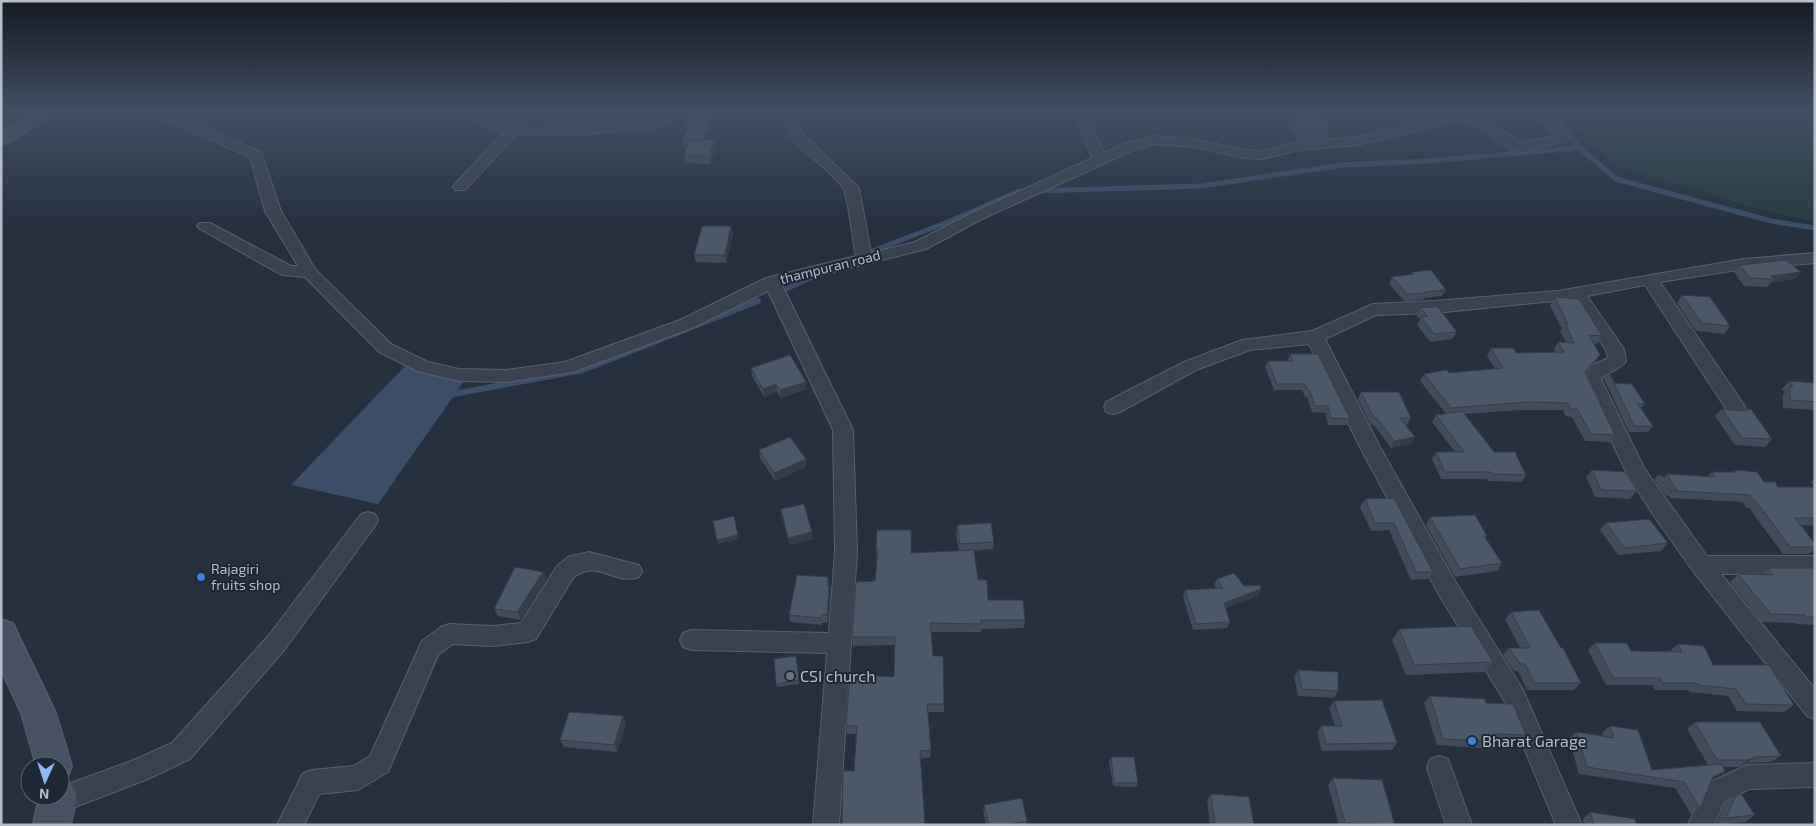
<svg xmlns="http://www.w3.org/2000/svg" width="1816" height="826" font-family="'Exo 2',sans-serif">
<style>
.green{fill:#273d40}
.water{fill:#3c4d67}
.lines{fill:none;stroke-linecap:round;stroke-linejoin:round}
.stream-far1{stroke:#3c4d67;stroke-width:5}
.stream{stroke:#3c4d67;stroke-width:6}
.street-casing{stroke:#57606c;stroke-width:2}
.secondary-casing{stroke:#57606c;stroke-width:2}
.street{fill:#3a424f;fill-rule:evenodd}
.secondary{fill:#485162;fill-rule:evenodd}
.wall{fill:#414b59}
.shaded-wall{fill:#353d49}
.building{fill:#4c5768;stroke:#353d49}
.shop-dot{fill:#3f7fe0;stroke:#1e2734;stroke-width:2}
.worship-dot{fill:#6b7280;stroke:#1e2734;stroke-width:2}
.labels{text-anchor:middle;stroke-width:4;stroke-linejoin:round;paint-order:stroke}
.street-label{font-size:14px;fill:#b6bdc9;stroke:#1e2734}
.poi-label{font-size:14px;fill:#b6bdc9;stroke:#1e2734;text-anchor:start}
.near-poi-label{font-size:16px;fill:#b6bdc9;stroke:#1e2734;text-anchor:start}
</style>
<rect width="100%" height="100%" fill="#26303f"/>
<path class="green" d="M1565,112H1815V222L1768,212L1612,165L1568,118Z"/>
<path class="water" d="M405,366L464,381L378,504L291,485Z"/>
<g class="lines">
<path class="stream-far1" d="M1552,112L1580,148L1616,179L1771,221L1815,228
M1037,191L1201,186L1343,165L1427,161L1580,148
M865,254L950,221L1019,191H1027
M784,290L817,275"/>
<path class="stream" d="M448,395L583,370L758,301"/>
<defs>
<path id="street" d="M148,112L174,113L261,152L281,211L315,269L391,344L428,362L459,369L506,370L565,362L680,320L766,278L856,256C853,244 848,194 843,188C823,159 789,152 782,112H794L801,132L859,188L871,253L915,242L972,213L1092,158L1075,112H1087L1104,153L1124,144L1154,136L1195,139L1244,150L1262,151L1299,142L1357,137L1454,113L1471,115L1487,120L1522,143L1553,136L1534,112H1548L1569,138L1567,141L1521,152L1507,147L1477,126L1454,121L1358,145L1299,150L1262,159L1244,158L1195,147L1154,144L1134,150L982,219L926,249L782,285L853,430L857,552L839,825H813L827,653L691,650L683,647L680,640L683,633L691,630L829,633L835,552L833,430L768,291L692,328L573,372L506,382L459,381L417,371L379,352L305,277L282,275L200,229L197,226L200,223H210L291,266H298L265,211L250,157L164,119L150,115Z
M463,112H478L496,122L530,127L576,126L662,119L669,123L662,127L576,135L517,134L465,190H455L453,187L455,184L504,132L484,127L464,115Z
M1815,253V263L1744,269L1660,282L1744,405L1746,410L1744,415L1737,417L1730,415L1645,285L1587,296L1624,349L1626,361C1621,370 1608,371 1601,379L1644,468L1707,556H1815V574H1721L1815,689V719L1807,716L1693,571L1654,516L1626,472L1582,378L1593,365L1608,358L1606,350L1572,299L1435,313L1376,315L1325,339L1380,447L1455,581L1522,688L1582,825H1556L1505,702L1439,595L1360,447L1309,344L1250,350L1196,370L1120,412L1113,414L1106,412L1104,407L1106,402L1184,362L1242,340L1312,331L1373,304L1435,301L1558,291L1744,259Z
M368,512L375,514L378,520L375,526L285,649L190,759L148,779L57,814L48,810L44,801L46,796H60V787L134,760L172,743L269,635L361,514Z
M589,552L639,565L642,571L639,577C614,586 597,558 573,578L536,639L528,642L492,646L453,644L438,655L388,772L358,790L319,794L304,825H277L303,773L312,770L354,766L370,756L422,641L441,627L449,624L492,626L521,623L557,566L568,557Z
M1439,756L1448,759L1472,825H1446L1427,768L1430,759Z
M1815,763V787L1749,789L1724,802L1714,825H1688L1706,784L1747,765Z"/>
<path id="secondary" d="M33,112H56L53,116L8,143L1,145V130Z
M1,619L13,623L56,713L72,766L67,778L64,780L71,783L77,796L71,825H33L39,796H60V766H36L21,713L1,670Z"/>
</defs>
<use href="#street" class="street-casing"/>
<use href="#secondary" class="secondary-casing"/>
<use href="#street" class="street"/>
<use href="#secondary" class="secondary"/>
</g>
<path class="wall" d="M692,112L704,140H715L716,148L710,164L685,163L684,155L688,145H683L682,141L687,129H686L685,125Z
M1290,112L1330,130L1327,138L1296,140L1288,119Z
M1386,112H1437L1436,115H1417L1415,120H1393Z
M731,226L733,234L726,263L696,262L694,255Z
M1740,265L1801,272L1794,279L1771,283L1767,287L1744,286L1734,272Z
M1412,272L1446,290L1442,296L1424,298L1423,300L1404,301L1389,284L1392,277L1411,274Z
M1682,295L1730,326L1724,334L1696,331L1677,303Z
M1555,297L1602,336L1597,344L1593,343L1600,355L1586,372L1615,435L1610,442L1585,441L1572,417L1566,416L1563,410H1522L1464,414L1494,452L1526,475L1522,482L1488,481L1487,479H1441L1432,459L1436,452H1455L1432,422L1436,415L1446,414L1420,381L1424,374L1495,369L1487,356L1491,348L1516,353L1555,352L1554,349L1558,342H1566L1560,331L1562,329L1550,305Z
M1420,308L1457,332L1452,339L1430,342L1417,325L1420,319L1417,316Z
M1290,354L1350,419L1347,425H1328L1325,413L1312,412L1307,397H1305L1302,390H1274L1265,367L1268,361H1288Z
M751,368L807,389L781,398L777,392L764,397L752,376Z
M1609,372L1615,383L1645,404L1641,408L1653,426L1647,432H1629L1604,379Z
M1789,381L1815,383V410L1783,408V394L1785,393L1782,389Z
M1361,392L1411,418L1407,425H1406L1411,444L1391,448L1374,425H1371L1358,399Z
M1722,409L1772,439L1765,447L1735,445L1715,416Z
M759,450L806,459V467L775,481L760,458Z
M1592,470L1637,491L1630,499L1595,497L1586,477Z
M1735,470L1778,487H1814L1811,482L1815,478V526L1801,525L1815,544V549L1809,554H1783L1749,508H1746L1743,502L1670,498L1669,495L1666,496L1654,479L1658,475L1664,478L1667,474L1707,477L1712,472H1733Z
M1394,498L1433,572L1428,579L1411,580L1389,530L1371,531L1360,507L1365,499Z
M781,509L813,539L790,545L782,517Z
M1430,517L1487,536L1485,538L1502,563L1497,571L1455,577L1426,525Z
M1606,523L1668,543L1661,551L1618,555L1600,530Z
M957,525L994,542L993,549L974,551L978,580L988,600L1025,620L1024,628L981,629V632H931L933,656L944,704V712H928L931,750L930,758H921L854,771L856,734H847L846,726L894,677L895,645L853,646L852,637L875,581L877,559H876V550L911,553L959,551L956,533Z
M1768,568H1815V625L1797,624L1796,623L1762,622L1730,582L1738,574L1760,575Z
M543,572L547,579L521,620L498,616L494,609Z
M828,577L830,593L828,622L822,623V625L790,622L789,615Z
M1217,579L1244,586L1261,589L1258,596L1225,608L1230,622L1227,628L1193,630L1183,597L1185,590L1216,588L1214,585Z
M1511,612L1581,683L1574,690H1527L1518,671H1514L1503,655L1509,648H1520L1505,619Z
M1399,629L1493,662L1484,672L1406,675L1392,640Z
M1595,643L1631,651H1671H1670L1678,644L1713,665L1794,705L1784,712L1737,711L1728,696L1690,692L1689,690H1655L1652,685H1606L1588,650Z
M796,656L799,684L777,687L776,684Z
M1298,670L1338,691L1334,698L1298,696L1294,677Z
M1430,696L1486,703L1526,735L1519,742L1499,741V742L1493,749L1437,745L1424,703Z
M1334,701L1397,743L1392,750L1322,751L1317,733L1321,726H1335L1329,708Z
M623,716L626,723L617,752L564,747L560,740Z
M1695,722L1781,756L1771,762L1747,763L1739,767H1723L1725,771L1712,779L1700,808L1691,814L1675,788L1579,774L1569,739L1576,732L1603,736L1602,733L1610,726L1652,770L1708,765L1687,729Z
M1111,757L1138,783L1136,787L1113,786L1109,761Z
M1333,778L1395,825H1339L1328,785Z
M1211,794L1254,825H1210L1207,801Z
M1735,797L1755,815L1745,822L1716,825L1725,803Z
M984,805L1027,821L1026,825H986L983,811Z
M1590,812L1636,825H1584L1583,819Z"/>
<path class="shaded-wall" d="M714,112H716L701,145V141Z
M715,140L716,148L710,164L709,156Z
M731,226L733,234L726,263L725,255Z
M1801,272L1794,279L1771,283L1774,279L1771,276Z
M1600,355L1595,362L1580,379L1585,372Z
M806,382L807,389L781,398L780,390Z
M776,384L777,392L764,397L763,389Z
M1415,437L1411,444L1391,448L1394,441Z
M806,459V467L775,481L774,473Z
M812,532L813,539L790,545L788,538Z
M738,535L739,539L718,544L717,540Z
M543,572L547,579L521,620L517,612Z
M829,585L830,593L828,622L827,615Z
M1261,589L1258,596L1221,610L1224,603Z
M623,716L626,723L617,752L614,745Z
M1756,757L1747,763L1739,767L1748,760Z
M1725,771L1716,777L1704,783L1713,777Z"/>
<path class="building" d="M692,112H714L702,140L690,139V141H682L689,126L685,125Z
M1291,112H1321L1330,130L1299,132Z
M690,139L715,140L709,156L684,155Z
M702,226H731L725,255H694Z
M1786,260L1801,272L1771,276L1774,279L1750,278L1740,265Z
M1431,270L1446,290L1425,292L1426,293L1407,294L1392,277L1414,274L1412,272Z
M1682,295L1710,297L1730,326L1702,323Z
M1555,297L1579,299L1602,336L1589,335L1600,355L1585,372L1615,435L1591,434L1577,409H1571L1568,403L1527,402L1451,408L1424,374L1447,370L1449,373L1503,368L1491,348H1514L1516,353L1564,352L1558,342L1574,343L1565,323L1568,324Z
M1438,307L1457,332L1434,334L1421,317L1428,316L1420,308Z
M1290,354H1318L1350,419L1331,418L1328,406H1315L1310,391H1308L1305,384H1277L1268,361H1293Z
M790,355L806,382L780,390L776,384L763,389L751,368Z
M1609,372L1615,383L1632,384L1645,404L1637,403L1653,426H1634Z
M1789,381L1815,383V402L1790,400V387H1793Z
M1361,392H1399L1411,418H1400L1415,437L1394,441L1377,418H1374Z
M1722,409L1743,411L1751,409L1772,439L1742,438Z
M1462,411L1494,452H1515L1526,475L1492,474L1491,472H1445L1436,452H1464L1436,415Z
M790,437L806,459L774,473L759,450Z
M1592,470L1626,472L1637,491L1601,490Z
M1735,470L1757,472L1764,482H1775L1778,487H1815V518H1795L1815,544V547H1790L1756,501L1753,500L1750,495L1677,491L1667,474L1715,477L1712,472H1736Z
M1658,475L1662,476L1672,492H1670Z
M1394,498L1433,572H1416L1394,523H1375L1365,499Z
M804,504L812,532L788,538L781,509Z
M1475,515L1487,536H1484L1502,563L1460,569L1430,517Z
M734,516L738,535L717,540L713,521Z
M1649,519L1668,543L1624,548L1606,523Z
M991,523L994,542L960,544L957,525Z
M877,530H911V553L974,550L978,580H987L988,600H1023L1025,620H981V624L930,623L933,656H943L944,704H927L931,750L920,751L925,825H842L843,771H854L857,726H846L850,674L894,677L895,637H852L856,582L875,581L878,550H876Z
M515,567L543,572L517,612L494,609Z
M1768,568H1815V617H1806L1805,615L1771,614L1738,574L1773,575Z
M1234,573L1244,586L1260,585L1261,589L1224,603L1230,622L1196,624L1185,590L1223,588L1217,579Z
M797,575L828,577L827,585H829L827,615H822L821,618L789,615Z
M1539,610L1561,648H1563L1581,683H1534L1525,664H1520L1509,648H1530L1511,612Z
M1471,626L1493,662L1414,665L1399,629Z
M1595,643H1627L1631,651L1682,652L1678,644L1704,646L1713,665H1769L1794,705L1746,704L1736,689L1698,685L1697,683H1662L1660,678H1613Z
M796,656L799,680L776,684L774,659Z
M1298,670L1338,672V691L1302,689Z
M1430,696L1485,699L1486,703L1513,704L1526,735L1497,734L1499,742L1443,739Z
M1382,700L1397,743L1326,744L1321,726H1342L1334,701Z
M569,712L623,716L614,745L560,740Z
M1695,722H1760L1781,756L1756,757L1748,760H1717Z
M1610,726L1638,730L1652,770L1721,764L1725,771L1713,777L1700,808L1684,782L1587,767L1576,732L1614,738Z
M1111,757H1134L1138,783H1114Z
M1333,778L1382,780L1395,825L1345,823Z
M1211,794L1249,797L1254,825H1215Z
M1741,794L1755,815L1726,818L1735,797Z
M1022,798L1027,821L1005,825H989L984,805Z
M1590,812L1635,819L1636,825H1594Z"/>
<linearGradient id="sky" x2="0" y2="1"><stop stop-color="#151a23"/><stop offset="0.49" stop-color="#414e63"/><stop offset="1" stop-color="#414e63" stop-opacity="0"/></linearGradient>
<rect width="1816" height="227" fill="url(#sky)"/>
<g class="shop-dot">
<circle cx="201" cy="577" r="5"/>
<circle cx="1472" cy="741" r="5"/>
</g>
<circle class="worship-dot" cx="790" cy="676" r="5"/>
<g class="labels">
<g class="street-label">
<text transform="translate(830 267) rotate(-14)" y="5">thampuran road</text>
</g>
<g class="poi-label">
<text x="211" y="574">Rajagiri<tspan x="211" dy="16">fruits shop</tspan></text>
</g>
<g class="near-poi-label">
<text x="800" y="682">CSI church</text>
<text x="1482" y="747">Bharat Garage</text>
</g>
</g>
<rect width="1816" height="826" fill="none" stroke="#b6bdc9" stroke-width="5"/>
<g transform="translate(45 781) rotate(183)"><circle r="24" fill="#1e2734" stroke="#5b6370"/>
<path d="M0-4L9 19L0 12L-9 19Z" fill="#8fb6f5"/>
<text y="-8" font-size="14" font-weight="bold" text-anchor="middle" fill="#b6bdc9">N</text>
</g>
</svg>
